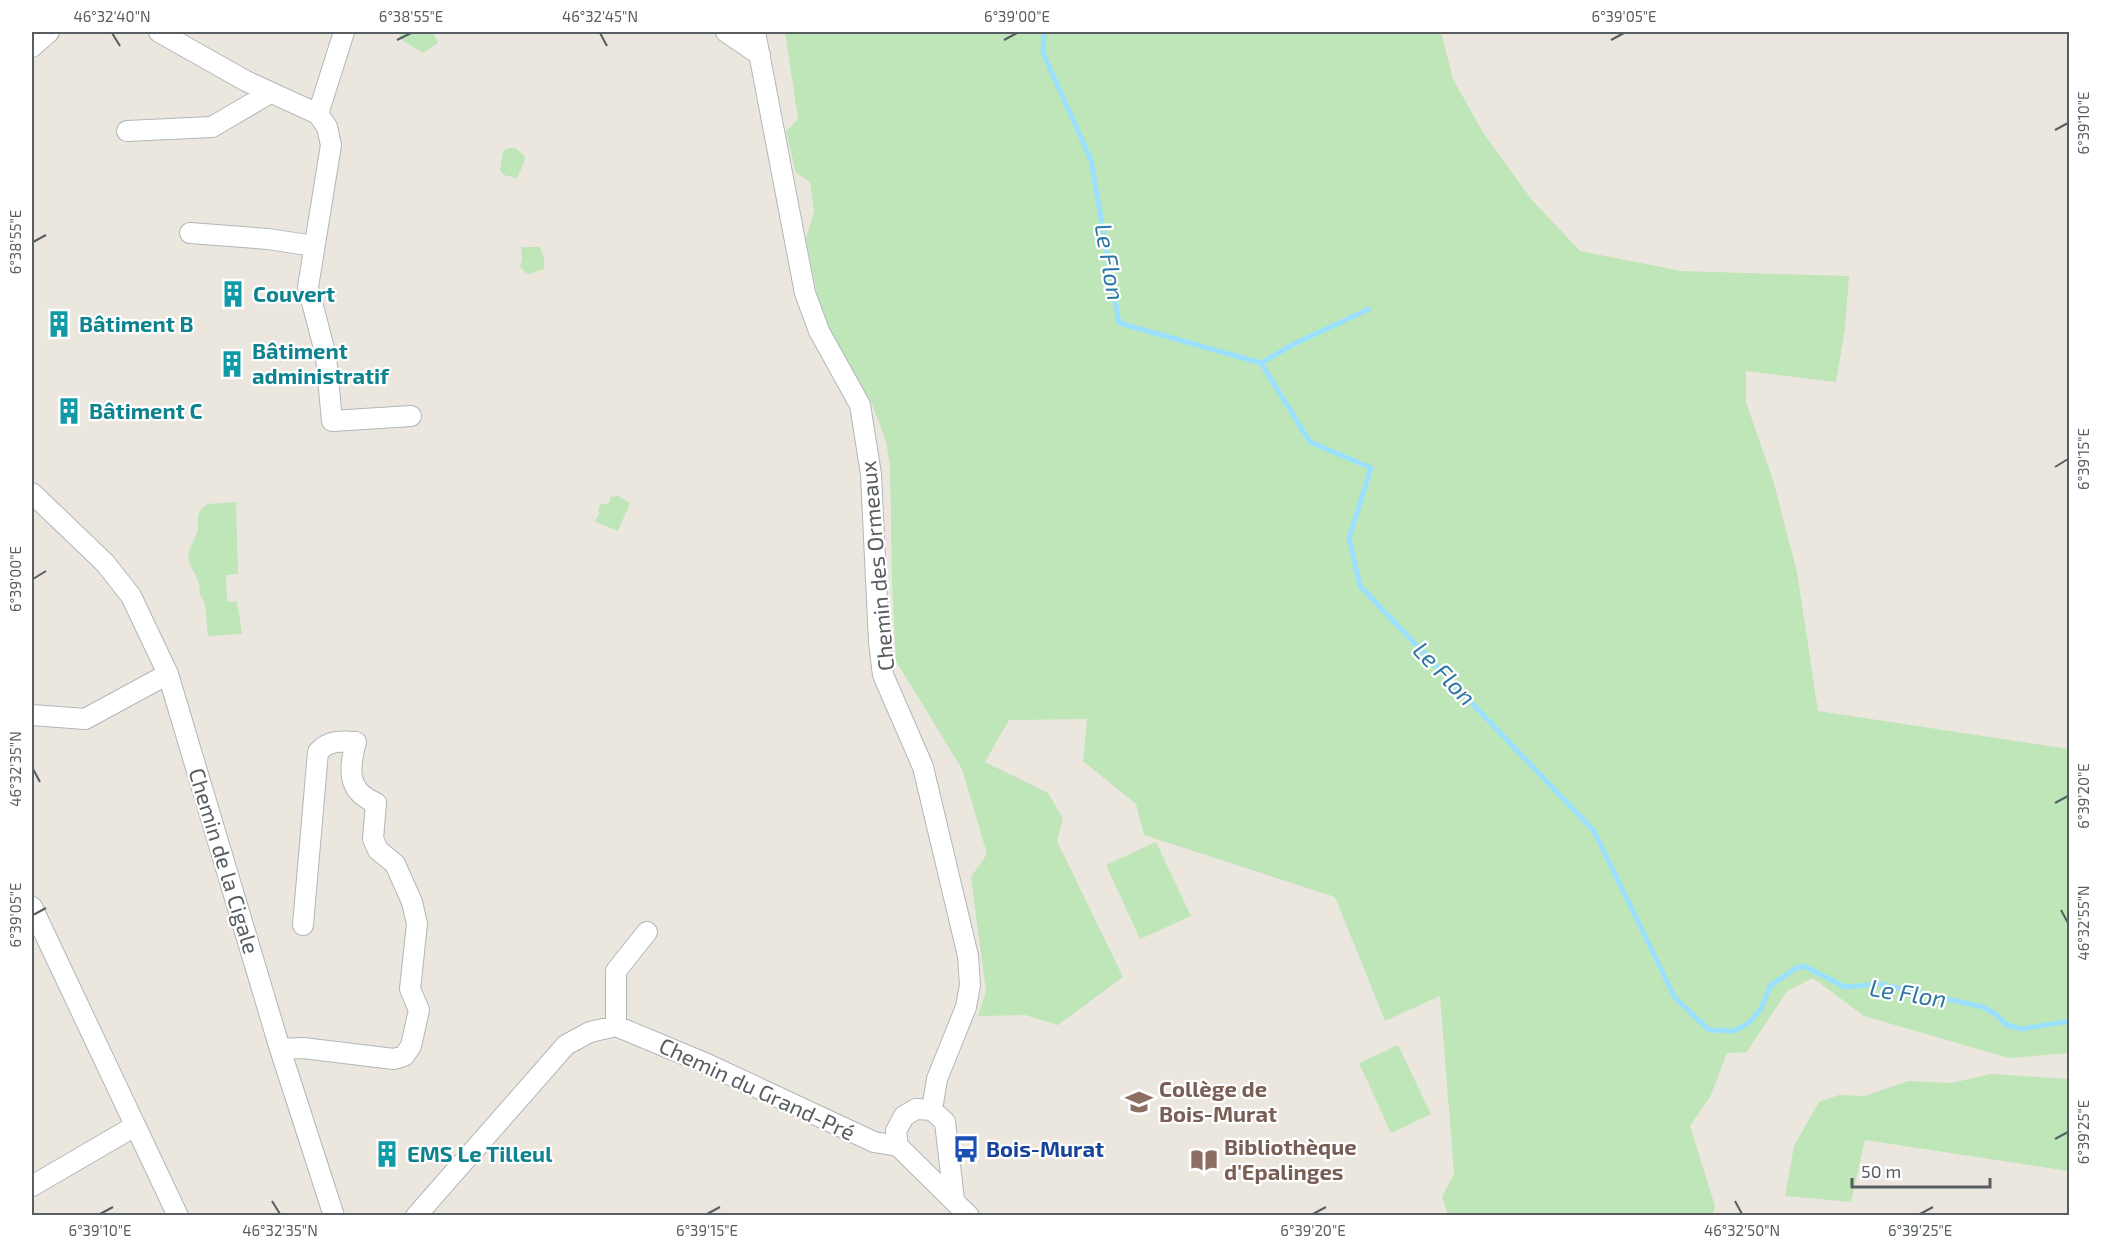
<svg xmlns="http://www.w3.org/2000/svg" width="2101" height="1247" font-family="'Exo 2',sans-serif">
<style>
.green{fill:#bee6b8}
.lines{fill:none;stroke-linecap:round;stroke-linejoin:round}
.stream{stroke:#9be1ff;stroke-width:5}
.minor-casing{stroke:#b1b6ba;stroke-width:22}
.minor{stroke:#fff;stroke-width:20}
.ticks{fill:none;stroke:#575d61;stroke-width:2}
.labels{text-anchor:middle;stroke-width:4.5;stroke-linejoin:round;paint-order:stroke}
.culture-label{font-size:22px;font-weight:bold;fill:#0d838f;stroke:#fff;text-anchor:start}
.street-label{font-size:22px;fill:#575d61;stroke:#fff}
.education-label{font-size:22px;font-weight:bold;fill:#785e54;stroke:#fff;text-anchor:start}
.transit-label{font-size:22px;font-weight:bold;fill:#164399;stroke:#fff;text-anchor:start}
.water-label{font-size:24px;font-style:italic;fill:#2f77a4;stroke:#fff}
.neatline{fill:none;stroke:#575d61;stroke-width:2}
.ticks-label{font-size:15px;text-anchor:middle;fill:#575d61}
</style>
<rect width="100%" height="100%" fill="#ece7de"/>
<path class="green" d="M399,32H433L438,43L423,53L400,39Z
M785,32H1441L1453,79L1484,134L1532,200L1580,251L1681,271L1849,276L1845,329L1836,382L1746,371V402L1773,480L1797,572L1818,711L2069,749V1053L2009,1058L1864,1016L1813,978L1787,991L1747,1052L1727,1053L1711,1095L1690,1126L1715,1206L1713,1215H1448L1442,1197L1454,1174L1440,996L1385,1021L1335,897L1144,835L1136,804L1083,761L1087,719L1009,720L985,762L1048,793L1063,818L1057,841L1123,977L1058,1025L1025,1015L978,1016L986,991L971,877L987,854L962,769L896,661L892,584L890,465L886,441L872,404L825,321L819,304L806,239L814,211L810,182L796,173L786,131L798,119Z
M509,148H515L524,155L525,160L517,178L504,175L500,170L503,151Z
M521,247H540L544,258V269L530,274L526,273L520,267L522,259Z
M616,495L630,503L618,531L595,522L600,512L598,511L600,505L603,503L608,505L611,496L615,497Z
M236,502L238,574L226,575L227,600L229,602L237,601L242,634L208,636L205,604L200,595L199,583L189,562L188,553L198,530V516L201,509L208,504Z
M1156,842L1191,916L1140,939L1106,865Z
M1398,1045L1431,1114L1391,1133L1359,1063Z
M1991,1074L2069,1079V1171L1865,1140L1851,1202L1785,1196L1794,1146L1819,1102L1839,1095L1865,1096L1908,1081L1951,1083Z"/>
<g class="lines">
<path class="stream" d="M1044,32L1043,53L1091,160L1119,323L1261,363L1310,442L1371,468L1349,538L1360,586L1594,831L1675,998L1709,1030L1734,1031L1750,1022L1760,1010L1771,985L1796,968L1804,966L1845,987L1880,984L1983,1007L1997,1015L2005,1024L2021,1029L2070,1021
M1261,363L1292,345L1369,309"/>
<defs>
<path id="minor" d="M159,32L246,81L318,114L327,127L331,145L308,287L326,356L332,421L411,416
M726,32L760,55
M755,32L805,293L819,331L860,405L871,474L879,642L883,675L923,767L968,956L970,985L966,1007L937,1079L932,1110
M32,47L49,32
M318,114L344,32
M127,131L212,127L270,93
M190,233L268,239L314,246
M32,493L105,563L131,596L168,674L280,1049L334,1216
M32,715L85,719L168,674
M32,907L178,1216
M616,1026V971L647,932
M280,1049L303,1048L394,1059L404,1056L411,1046L419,1010L410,989L417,924L412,902L395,864L378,850L373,839L376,803C346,791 349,768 356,742C341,741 329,740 318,752L303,925
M32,1186L135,1126
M954,1200L945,1122L932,1110L916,1109L904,1116L896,1131L898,1146L969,1216
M416,1216L566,1045L590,1032L616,1026L707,1064L874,1142L898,1146"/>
</defs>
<use href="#minor" class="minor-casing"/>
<use href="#minor" class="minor"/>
</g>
<path class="ticks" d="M112,33L120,46M600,33L607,46M397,40L411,33M1004,40L1017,33M1611,40L1624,33M2055,130L2068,123M33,242L46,235M2055,467L2068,459M33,579L46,571M33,769L40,782M2055,803L2068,796M2061,910L2068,923M33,915L46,908M2055,1139L2068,1132M272,1201L280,1214M1735,1201L1742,1214M100,1214L113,1207M707,1214L720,1207M1313,1214L1326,1207M1920,1214L1933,1207"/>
<defs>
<symbol id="building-bare" viewBox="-9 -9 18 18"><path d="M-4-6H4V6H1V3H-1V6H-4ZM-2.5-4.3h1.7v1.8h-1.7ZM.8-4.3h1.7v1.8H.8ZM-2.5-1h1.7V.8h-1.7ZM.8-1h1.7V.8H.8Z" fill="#0f9aa8" stroke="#fff" stroke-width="2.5" paint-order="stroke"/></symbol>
<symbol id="school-bare" viewBox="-9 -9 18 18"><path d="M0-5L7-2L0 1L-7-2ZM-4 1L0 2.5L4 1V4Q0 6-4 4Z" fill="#8d6e63" stroke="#fff" stroke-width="2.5" paint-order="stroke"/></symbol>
<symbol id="bus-bare" viewBox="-9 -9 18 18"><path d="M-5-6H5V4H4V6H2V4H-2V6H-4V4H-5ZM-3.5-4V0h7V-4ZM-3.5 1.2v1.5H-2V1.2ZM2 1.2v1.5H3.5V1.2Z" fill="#1a4fb4" stroke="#fff" stroke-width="2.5" paint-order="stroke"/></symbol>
<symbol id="library-bare" viewBox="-9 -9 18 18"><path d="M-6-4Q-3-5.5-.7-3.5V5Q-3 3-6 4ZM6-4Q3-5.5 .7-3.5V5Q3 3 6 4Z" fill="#8d6e63" stroke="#fff" stroke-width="2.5" paint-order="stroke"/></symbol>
</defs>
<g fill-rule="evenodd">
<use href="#building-bare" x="214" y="275" width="38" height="38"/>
<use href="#building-bare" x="40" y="305" width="38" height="38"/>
<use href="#building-bare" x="213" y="345" width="38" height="38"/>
<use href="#building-bare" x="50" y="392" width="38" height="38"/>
<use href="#school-bare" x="1120" y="1083" width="38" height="38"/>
<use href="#bus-bare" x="947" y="1130" width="38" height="38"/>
<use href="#building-bare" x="368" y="1135" width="38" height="38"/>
<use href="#library-bare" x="1185" y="1141" width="38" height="38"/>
</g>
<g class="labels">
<g class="culture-label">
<text x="253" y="302">Couvert</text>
<text x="79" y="332">Bâtiment B</text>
<text x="252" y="359">Bâtiment<tspan x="252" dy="25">administratif</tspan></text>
<text x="89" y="419">Bâtiment C</text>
<text x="407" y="1162">EMS Le Tilleul</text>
</g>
<g class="street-label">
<text transform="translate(877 566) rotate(-95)" y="8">Chemin des Ormeaux</text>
<text transform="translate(224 861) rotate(73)" y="8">Chemin de la Cigale</text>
<text transform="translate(757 1089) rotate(25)" y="8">Chemin du Grand-Pré</text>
</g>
<g class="education-label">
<text x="1159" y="1097">Collège de<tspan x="1159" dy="25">Bois-Murat</tspan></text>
<text x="1224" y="1155">Bibliothèque<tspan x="1224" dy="25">d'Epalinges</tspan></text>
</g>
<g class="transit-label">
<text x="986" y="1157">Bois-Murat</text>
</g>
<g class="water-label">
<text transform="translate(1109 262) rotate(80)" y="8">Le Flon</text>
<text transform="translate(1444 674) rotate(46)" y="8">Le Flon</text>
<text transform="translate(1908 994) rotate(9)" y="8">Le Flon</text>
</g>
</g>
<rect width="2101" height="1247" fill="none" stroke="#ffffff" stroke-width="66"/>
<path d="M1852 1178v9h138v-9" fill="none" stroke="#575d61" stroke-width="3"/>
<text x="1861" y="1178" font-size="18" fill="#575d61" stroke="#ffffff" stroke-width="4.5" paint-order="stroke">50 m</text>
<rect x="33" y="33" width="2035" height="1181" class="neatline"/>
<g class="ticks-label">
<text x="112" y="22">46°32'40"N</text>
<text x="411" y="22">6°38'55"E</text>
<text x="600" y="22">46°32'45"N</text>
<text x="1017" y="22">6°39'00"E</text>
<text x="1624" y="22">6°39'05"E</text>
<text transform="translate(2084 123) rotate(-90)" y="5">6°39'10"E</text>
<text transform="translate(16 242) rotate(-90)" y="5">6°38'55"E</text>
<text transform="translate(2084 459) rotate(-90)" y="5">6°39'15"E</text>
<text transform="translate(16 579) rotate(-90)" y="5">6°39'00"E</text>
<text transform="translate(16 769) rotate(-90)" y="5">46°32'35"N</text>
<text transform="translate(2084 796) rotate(-90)" y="5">6°39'20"E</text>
<text transform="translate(16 915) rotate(-90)" y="5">6°39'05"E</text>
<text transform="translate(2084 923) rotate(-90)" y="5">46°32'55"N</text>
<text transform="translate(2084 1132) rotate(-90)" y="5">6°39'25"E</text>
<text x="100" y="1236">6°39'10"E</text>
<text x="280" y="1236">46°32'35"N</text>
<text x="707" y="1236">6°39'15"E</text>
<text x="1313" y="1236">6°39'20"E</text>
<text x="1742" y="1236">46°32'50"N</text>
<text x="1920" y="1236">6°39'25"E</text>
</g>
</svg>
